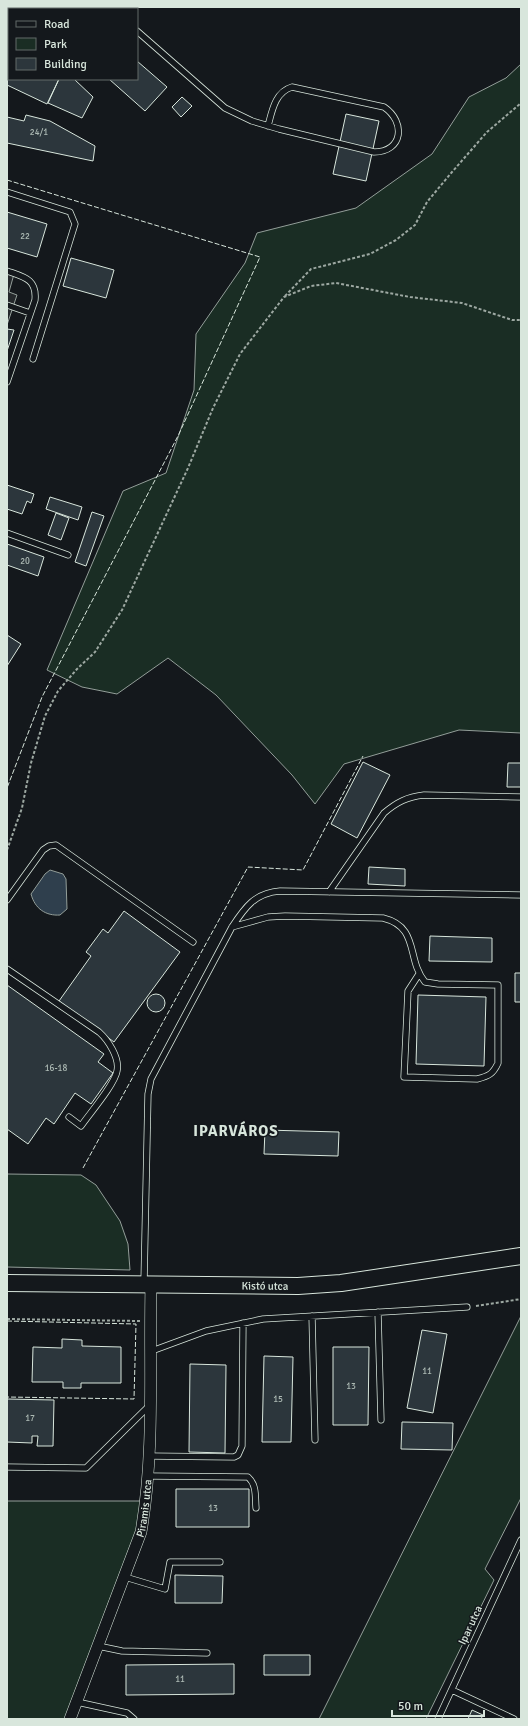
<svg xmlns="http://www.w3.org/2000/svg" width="528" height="1726" font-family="Signika,sans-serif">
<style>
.green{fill:#1a2d24;stroke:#939e99}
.parking{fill:#24282b;stroke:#939e99}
.water{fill:#2f3f4d;stroke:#939e99}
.building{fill:#2c363c;stroke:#d8e6dc}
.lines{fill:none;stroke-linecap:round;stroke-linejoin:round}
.lane-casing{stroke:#d8e6dc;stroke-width:7}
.street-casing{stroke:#d8e6dc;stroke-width:12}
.secondary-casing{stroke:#d8e6dc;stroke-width:18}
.path{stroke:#9da8a2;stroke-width:2;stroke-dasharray:3 2;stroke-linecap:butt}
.lane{stroke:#14181c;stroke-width:5.5}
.street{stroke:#14181c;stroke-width:11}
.secondary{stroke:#14181c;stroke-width:16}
.fence{stroke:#d8e6dc;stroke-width:1;stroke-dasharray:5 2;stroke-linecap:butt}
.labels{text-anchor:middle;stroke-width:3;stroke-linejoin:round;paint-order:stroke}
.number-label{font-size:9px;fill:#adbab4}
.street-label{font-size:11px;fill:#d8e6dc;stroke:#14181c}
.district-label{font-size:15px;font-weight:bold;letter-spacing:1px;fill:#d8e6dc;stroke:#14181c}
</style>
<rect width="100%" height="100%" fill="#14181c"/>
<path class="green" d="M521,64V733L459,730L344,764L315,804L292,775L216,695L168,658L117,694L82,687L47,670L123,491L166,473L194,390L196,334L245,263L257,233L356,208L432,154L469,97L506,78Z
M7,1174L81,1175L96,1185L120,1221L128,1244L130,1270L7,1267Z
M521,1316V1498L485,1569L494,1580L426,1719H319Z
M7,1501H144V1509L68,1719H7Z"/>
<path class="parking" d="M7,271L14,274L9,292L17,295L7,325Z"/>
<path class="water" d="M50,870L63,874L66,879L67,909L60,915C46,916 35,909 31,894L45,874Z"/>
<path class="building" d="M9,61V79H59L47,104L7,85V65Z
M137,61L167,87L145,111L109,79H137Z
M59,79H74L93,97L82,118L48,103Z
M182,97L192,106L181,117L172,107Z
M346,114L379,121L366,181L333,174Z
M26,115L50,121L95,146L93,161L7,143V117L24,121Z
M7,212L47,224L37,257L7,248Z
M71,258L114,270L106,298L63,286Z
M7,329L14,330L7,351Z
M7,485L34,494L31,503L27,501L22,514L7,509Z
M50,497L82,507L78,520L46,509Z
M92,512L104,516L86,566L75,562Z
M56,513L69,518L61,540L48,535Z
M7,544L44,557L38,576L7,565Z
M7,635L21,644L7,666Z
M363,762L390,775L357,838L331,824Z
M508,763H521V787H507Z
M369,867L405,869V886L368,884Z
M124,911L180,952L114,1042L59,1001L91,956L86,952L103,929L108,933Z
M430,936L492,938V962L429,961Z
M515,973H521V1002H515Z
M7,985L104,1054L98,1062L113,1073L91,1104L75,1093L54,1124L46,1118L28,1144L7,1129Z
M147 1003a9 9 0 1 1 18 0a9 9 0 1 1-18 0Z
M418,995L486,997L484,1066L416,1064Z
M265,1130L339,1132L338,1156L264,1154Z
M422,1330L447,1334L433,1413L407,1408Z
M62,1339L82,1340V1346L121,1347V1383H81V1388H63V1382H32L33,1347L62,1348Z
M333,1347H369L368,1425H333Z
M264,1356L293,1357L291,1442H262Z
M190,1364L226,1365L225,1453L189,1452Z
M7,1399L54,1400L53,1446H37L38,1436H32V1443L7,1442Z
M402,1422L453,1423L452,1450L401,1449Z
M176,1489H249V1527H176Z
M175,1575L223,1576L222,1603H175Z
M264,1655H310V1675H264Z
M234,1664V1694L126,1695V1665Z
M472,1710L483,1715L481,1719H468Z"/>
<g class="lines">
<defs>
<path id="lane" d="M23,7L26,9
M109,7L112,9
M12,9L13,7
M7,25L9,19
M137,31L225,108L252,121L279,129L374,152C403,152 406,122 384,107L292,87C275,92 272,111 268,126
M7,192L70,212L75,224L33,359
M7,271C24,277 37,279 35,300L7,382
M7,305L30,313
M7,533L68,555
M329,892L384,813C397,802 407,797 424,795L521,797
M7,900L43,850L49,846L56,845L193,942
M232,927L268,917L285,916L383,918C420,927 406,959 425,982L438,984L498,985V1063C493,1074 489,1076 477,1079L404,1077L408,991L419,974
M7,969L99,1032C108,1040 120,1058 117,1071C115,1084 90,1113 81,1126L69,1117
M144,1282L148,1094L151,1079L232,927C245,907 255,893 280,891L521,895
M378,1312L381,1420
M312,1316L315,1440
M149,1352L206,1331L263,1319L467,1307
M148,1456L234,1457L238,1455L242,1446L243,1323
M7,1467L86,1468L149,1406
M148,1476L248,1477C257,1485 255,1497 256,1508
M125,1577L165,1589L170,1562H220
M98,1646L122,1651L207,1653
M452,1690L514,1719
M77,1702L127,1713L134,1719
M438,1719L521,1540"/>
<g id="street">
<path id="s1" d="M70,1719L141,1532C155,1452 149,1366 151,1285"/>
</g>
<g id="secondary">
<path id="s2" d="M7,1283L298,1286L341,1283L521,1256"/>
</g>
</defs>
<use href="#lane" class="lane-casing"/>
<use href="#street" class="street-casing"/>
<use href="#secondary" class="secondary-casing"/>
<path class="path" d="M285,296L311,269L370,254L396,240L415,225L427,202L452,172L487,132L521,103
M7,850L22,808L31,763L45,716L58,691L77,669L95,652L122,610L188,468L213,408L240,354L284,297L311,286L336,283L410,297L462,303L512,320H521
M476,1306L521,1299
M7,1319L140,1321"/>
<use href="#lane" class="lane"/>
<use href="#street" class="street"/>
<use href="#secondary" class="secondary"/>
<path class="fence" d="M7,180L260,257L178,436L42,697L7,788
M83,1168L248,867L303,870L363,756
M7,1321L136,1324L134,1399L7,1397"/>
</g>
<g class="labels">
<g class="number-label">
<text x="39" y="135">24/1</text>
<text x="25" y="239">22</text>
<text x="25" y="564">20</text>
<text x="56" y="1071">16-18</text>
<text x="427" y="1374">11</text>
<text x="351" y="1389">13</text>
<text x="278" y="1402">15</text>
<text x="30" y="1421">17</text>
<text x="213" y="1511">13</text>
<text x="180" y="1682">11</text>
</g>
<g class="street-label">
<text dy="4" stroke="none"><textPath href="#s2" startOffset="258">Kistó utca</textPath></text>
<text dy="4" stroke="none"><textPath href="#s1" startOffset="224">Piramis utca</textPath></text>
<text transform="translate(470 1625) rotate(-65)" y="4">Ipar utca</text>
</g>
<g class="district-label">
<text x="236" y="1136">IPARVÁROS</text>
</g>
</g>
<rect width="528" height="1726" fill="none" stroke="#d8e6dc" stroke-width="16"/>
<rect x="8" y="8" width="130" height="72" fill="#14181c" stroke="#626a69"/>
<rect x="16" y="21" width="20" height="6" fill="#14181c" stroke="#626a69"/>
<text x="44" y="28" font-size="12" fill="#d8e6dc">Road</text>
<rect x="16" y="38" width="20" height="12" fill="#1a2d24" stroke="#626a69"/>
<text x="44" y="48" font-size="12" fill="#d8e6dc">Park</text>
<rect x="16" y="58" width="20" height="12" fill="#2c363c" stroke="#626a69"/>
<text x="44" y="68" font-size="12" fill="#d8e6dc">Building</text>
<path d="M392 1710v6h92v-6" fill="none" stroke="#d8e6dc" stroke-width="2"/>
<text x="398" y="1710" font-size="12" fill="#d8e6dc" stroke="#14181c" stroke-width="3" paint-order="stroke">50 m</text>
</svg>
